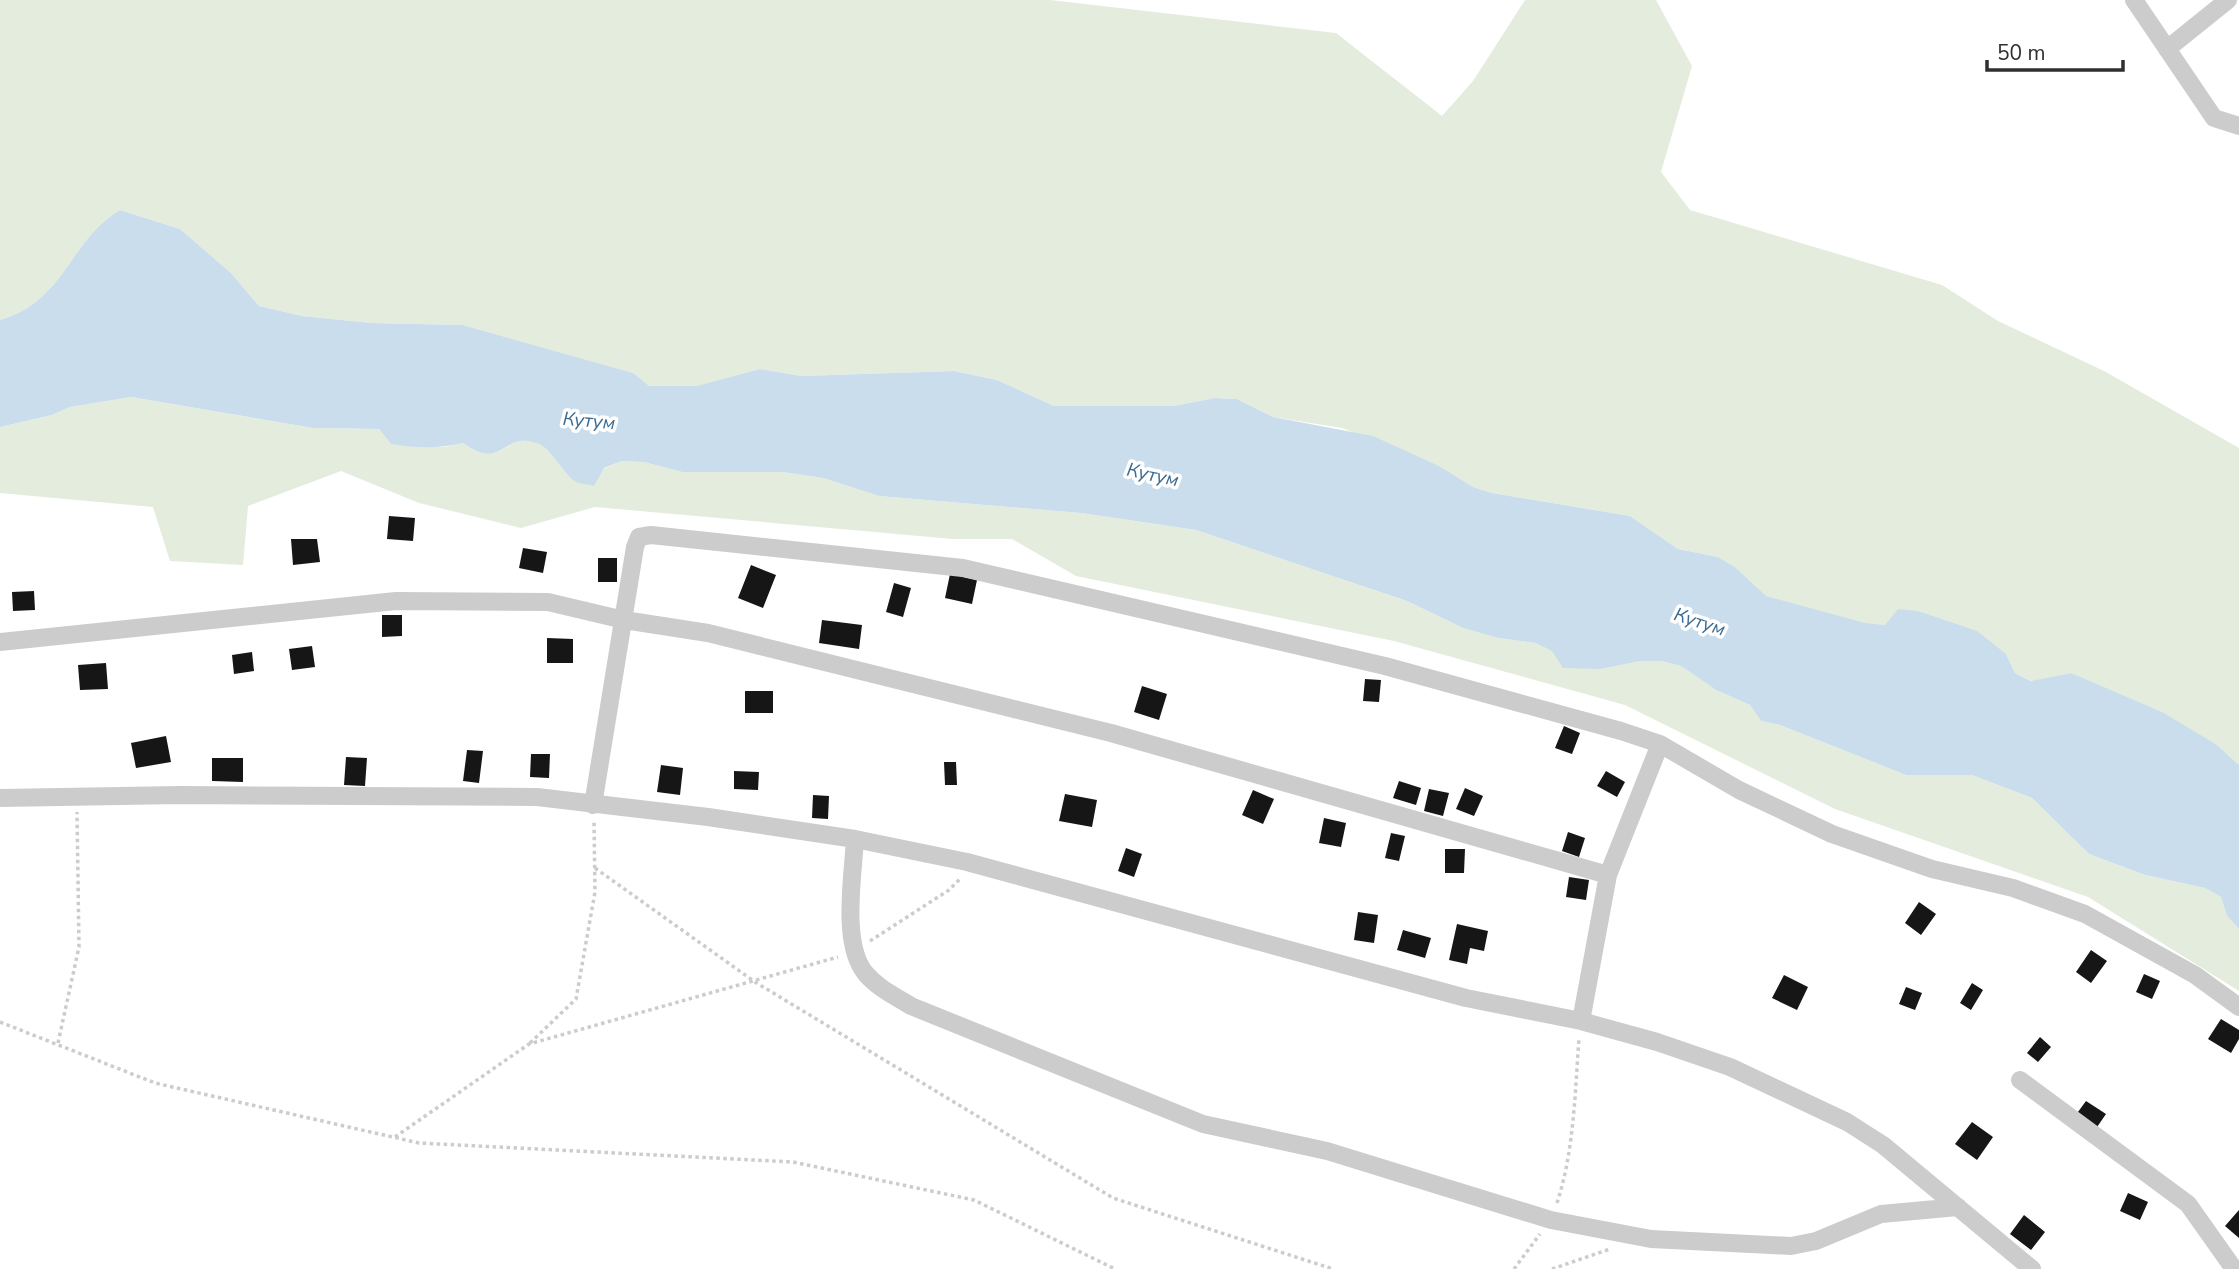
<svg xmlns="http://www.w3.org/2000/svg" width="2239" height="1269" font-family="'Nunito Sans',sans-serif">
<style>
.green{fill:#e4ecdd}
.water{fill:#caddec}
.building{fill:#161616}
.lines{fill:none;stroke-linecap:round;stroke-linejoin:round}
.path{stroke:#ccc;stroke-width:3.5;stroke-dasharray:3.5 3.5;stroke-linecap:butt}
.street{stroke:#ccc;stroke-width:18}
.labels{text-anchor:middle;stroke-width:7;stroke-linejoin:round;paint-order:stroke}
.water-label{font-size:19px;font-style:italic;fill:#3d6c92;stroke:#fff}
</style>
<rect width="100%" height="100%" fill="#fff"/>
<path class="green" d="M0,0H1050L1336,33L1442,116L1473,81L1525,0H1656L1692,66L1661,172L1690,210L1942,285L1998,321L2104,371L2239,448V765L2217,745L2071,673L2032,681L2015,673L2006,654L1886,625L1865,624L1765,596L1735,567L1718,557L1678,549L1630,516L1492,493L1473,487L1441,467L1342,428L1273,417L1237,399L1215,398L1174,406H1054L997,380L954,371L801,376L760,369L696,386H649L632,373L463,325L372,323L302,316L259,306L231,273L180,229L120,210C68,241 66,301 0,320Z
M131,397L313,428L379,429L391,444L445,447L463,443C502,471 506,432 535,442C550,448 564,469 575,481L622,461L644,462L682,472H783L823,478L879,496L1081,513L1196,530L1407,601L1463,628L1498,638L1536,643L1601,669L1641,661H1661L1681,666L1716,690L1750,705L1761,721L1780,725L1906,775H1972L2032,798L2089,854L2145,875L2205,888L2221,897L2227,916L2239,929V991L2088,897L1835,809L1625,705L1394,641L1076,576L1012,539H953L595,507L521,528L419,503L341,471L248,506L243,565L170,561L153,507L0,493V427L52,415L70,407Z"/>
<path class="water" d="M120,210L180,229L231,273L259,306L302,316L372,323L463,325L633,373L649,386H696L760,369L801,376L954,371L997,380L1054,406H1174L1215,398L1237,399L1273,417L1373,436L1441,467L1473,487L1492,493L1630,516L1678,549L1718,557L1735,567L1766,596L1865,623L1885,625L1898,609L1918,611L1977,631L2006,654L2015,673L2031,681L2071,673L2164,713L2217,745L2239,765V929L2227,916L2221,897L2205,888L2145,875L2089,854L2032,798L1972,775H1906L1780,725L1761,721L1750,705L1716,690L1681,666L1661,661H1641L1601,669L1563,668L1552,651L1536,643L1498,638L1463,628L1407,601L1196,530L1081,513L879,496L823,478L783,472H682L644,462L622,461L604,468L594,486C587,484 578,484 573,480C560,469 551,446 533,442C502,434 502,471 463,443C438,449 416,448 391,444L379,429L313,428L131,397L70,407L52,415L0,427V320C66,301 68,241 120,210Z"/>
<path class="building" d="M389,516L415,518L413,541L387,539Z
M291,539H317L320,562L293,565Z
M523,548L547,552L543,573L519,568Z
M598,558H617V582H598Z
M751,565L776,575L763,608L738,598Z
M950,574L977,580L972,604L945,598Z
M894,583L911,588L903,617L886,612Z
M34,591L35,610L13,611L12,592Z
M382,615H402V636L382,637Z
M822,620L862,625L859,649L819,643Z
M547,638L573,639V663H547Z
M312,646L315,667L292,670L289,649Z
M252,652L254,671L234,674L232,655Z
M106,663L108,689L80,690L78,665Z
M1365,679L1381,680L1379,702L1363,701Z
M1142,686L1167,694L1159,720L1134,712Z
M745,691H773V713H745Z
M1564,726L1580,733L1572,754L1555,748Z
M166,736L171,762L136,768L131,743Z
M467,750L483,751L479,783L463,781Z
M531,754H550L549,778L530,777Z
M346,757L367,758L365,786L344,785Z
M212,758H243V782L212,781Z
M944,762H956L957,785H945Z
M661,765L683,768L680,795L657,792Z
M734,771L759,772L758,790L734,789Z
M1606,771L1625,782L1617,797L1597,786Z
M1399,781L1421,788L1416,805L1393,798Z
M1465,788L1483,796L1474,816L1456,809Z
M1429,789L1449,793L1443,816L1424,811Z
M1253,790L1274,799L1263,824L1242,815Z
M1065,794L1097,800L1092,827L1059,821Z
M813,795L829,796L828,819L812,818Z
M1324,818L1346,823L1341,847L1319,843Z
M1568,832L1585,838L1579,857L1562,851Z
M1391,833L1405,836L1399,861L1385,858Z
M1126,848L1142,854L1134,877L1118,871Z
M1445,849H1465L1464,873H1445Z
M1569,877L1589,880L1586,900L1566,897Z
M1919,902L1936,914L1921,935L1905,923Z
M1358,912L1378,915L1374,943L1354,940Z
M1457,924L1488,931L1484,951L1470,948L1467,964L1449,960Z
M1403,930L1431,938L1425,958L1397,950Z
M2091,950L2107,961L2091,983L2076,972Z
M2144,974L2160,981L2152,999L2136,992Z
M1784,975L1808,987L1797,1010L1772,998Z
M1972,983L1983,990L1971,1010L1960,1003Z
M1906,987L1922,993L1915,1010L1899,1004Z
M2221,1019L2239,1030V1039L2231,1053L2208,1039Z
M2040,1037L2051,1047L2038,1062L2027,1053Z
M2086,1101L2106,1114L2095,1130L2075,1116Z
M1972,1122L1993,1137L1977,1160L1955,1144Z
M2128,1193L2148,1202L2140,1220L2120,1211Z
M2239,1210V1238L2225,1226Z
M2024,1215L2045,1232L2031,1250L2010,1234Z"/>
<g class="lines">
<path class="path" d="M595,868L755,982L1113,1198L1333,1269
M870,941L949,890L961,878
M0,1022L155,1083L419,1143L793,1162L974,1200L1115,1269
M58,1043L79,947L77,812
M530,1043L576,999L595,892L594,821
M395,1137L529,1044L838,957
M1557,1203C1574,1151 1575,1093 1579,1038
M1514,1269L1540,1234
M1552,1269L1610,1249"/>
<path class="street" d="M2134,0L2214,118L2239,126
M2167,49L2228,0
M0,642L396,601L548,602L624,620L708,633L1111,733L1608,875
M0,798L180,795L537,797L708,817L855,839L967,862L1466,998L1581,1021L1657,1042L1730,1067L1847,1122L1883,1145L2032,1269
M593,805L635,547L639,537L651,535L963,568L1385,666L1621,731L1660,744L1739,790L1832,834L1932,869L2013,888L2085,914L2195,975L2239,1007
M855,839C853,876 841,945 866,974C878,988 895,996 911,1006L1203,1124L1327,1151L1551,1220L1651,1239L1791,1246L1816,1241L1881,1214L1958,1207
M1581,1021L1608,875L1660,744
M2020,1080L2188,1204L2234,1269"/>
</g>
<g class="labels">
<g class="water-label">
<text transform="translate(589 420) rotate(5)" y="7">Кутум</text>
<text transform="translate(1153 474) rotate(12)" y="7">Кутум</text>
<text transform="translate(1700 621) rotate(18)" y="7">Кутум</text>
</g>
</g>
<path d="M1987 60v10h136v-10" fill="none" stroke="#2f2f2f" stroke-width="3.5"/>
<text x="1997" y="60" font-size="21" fill="#2f2f2f" stroke="#ffffff" stroke-width="5" paint-order="stroke">50 m</text>
</svg>
